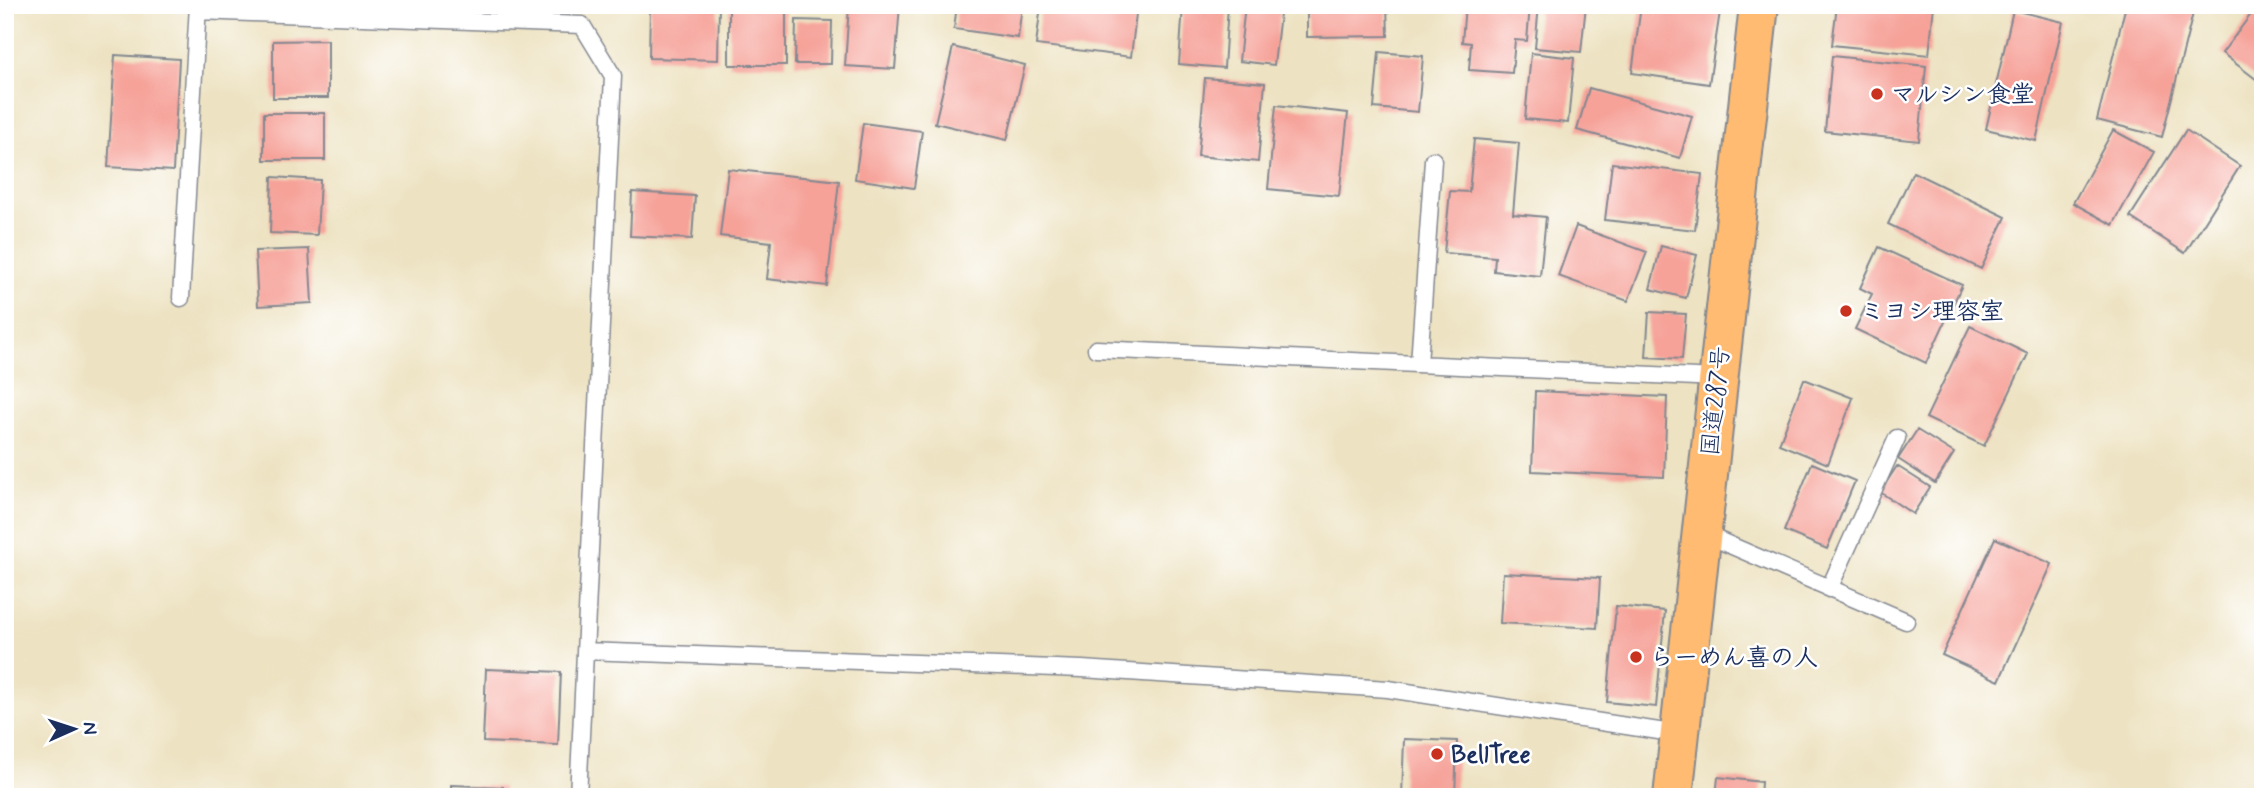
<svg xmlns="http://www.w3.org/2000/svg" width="2268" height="802" font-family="Mynerve,'Klee One',sans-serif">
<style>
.building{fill:#f6a299}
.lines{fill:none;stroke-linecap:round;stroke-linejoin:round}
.lane-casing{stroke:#848890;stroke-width:19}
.highway-casing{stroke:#848890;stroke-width:42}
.lane{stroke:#fff;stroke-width:16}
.highway{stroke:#ffbb71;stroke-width:38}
.poi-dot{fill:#c8321e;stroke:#fff;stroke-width:2.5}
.labels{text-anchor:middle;stroke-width:5;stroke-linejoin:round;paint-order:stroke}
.poi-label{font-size:24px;font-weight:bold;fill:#1b2f5e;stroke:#fff;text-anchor:start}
.street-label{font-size:24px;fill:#1b2f5e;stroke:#fff}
</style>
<rect width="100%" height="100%" fill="#fff"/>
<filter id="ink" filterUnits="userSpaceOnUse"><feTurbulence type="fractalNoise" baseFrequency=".0143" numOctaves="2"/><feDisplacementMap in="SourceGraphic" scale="14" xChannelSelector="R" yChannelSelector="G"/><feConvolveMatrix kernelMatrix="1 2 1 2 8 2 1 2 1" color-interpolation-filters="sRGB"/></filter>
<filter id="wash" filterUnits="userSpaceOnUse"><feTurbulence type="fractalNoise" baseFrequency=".00686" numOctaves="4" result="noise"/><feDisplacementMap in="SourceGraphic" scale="28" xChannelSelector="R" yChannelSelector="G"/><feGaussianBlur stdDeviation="1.57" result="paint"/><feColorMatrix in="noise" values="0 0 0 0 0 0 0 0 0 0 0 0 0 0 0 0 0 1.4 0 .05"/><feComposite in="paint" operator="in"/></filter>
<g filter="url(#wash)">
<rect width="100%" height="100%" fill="#ede2c1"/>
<g id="blocks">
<path class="building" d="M650,5H719L718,60L649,58Z
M849,5H900L895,69L845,66Z
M957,5H1022L1018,38L954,29Z
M1041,5H1137L1131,57L1036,45Z
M1183,5H1228L1224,68L1179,64Z
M1245,5H1281L1274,65L1239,61Z
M1307,5H1387L1388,36L1307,37Z
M1465,5H1530L1527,41L1515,40L1512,73L1469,70L1471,43L1462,42Z
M1539,5H1586L1581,52L1535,48Z
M1641,5H1721L1709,84L1632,73Z
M1837,5H1934L1929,55L1832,45Z
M2126,5H2195L2162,137L2097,120Z
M2258,5H2263V73L2257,80L2222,53Z
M729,8H786V65H729Z
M2013,10L2063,22L2036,141L1986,129Z
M796,20L832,21L831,64H795Z
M328,40V98H273V41Z
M953,47L1025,65L1007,140L935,123Z
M1379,52L1423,56L1418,112L1374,108Z
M1531,53L1574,58L1568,123L1525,119Z
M115,55L179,59L173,171L108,167Z
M1832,56L1926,66L1919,141L1825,131Z
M1205,78L1265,83L1258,162L1198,156Z
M1589,88L1692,116L1680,158L1577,130Z
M1276,105L1348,113L1339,196L1268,189Z
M264,113H325V160H264Z
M863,123L922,131L914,188L855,179Z
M2113,130L2154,152L2113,225L2073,203Z
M2186,130L2240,166L2185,253L2130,217Z
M1474,139L1519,143L1513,214L1546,217L1540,276L1494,271L1495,257L1444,253L1450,191L1469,192Z
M1612,163L1702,174L1695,230L1605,220Z
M728,169L839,181L827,286L767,279L771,242L720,236Z
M1913,172L2006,217L1981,269L1888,224Z
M272,177L320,180L317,235L270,233Z
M632,192L695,196L692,239L630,236Z
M1576,226L1647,252L1628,301L1558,276Z
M1661,246L1697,255L1686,298L1650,289Z
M1879,247L1962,285L1926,363L1855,329L1872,294L1860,288Z
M309,249L312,303L258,306L255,251Z
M1649,312L1686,314L1682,359L1646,357Z
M1970,326L2028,354L1984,446L1926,418Z
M1804,379L1853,398L1828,464L1779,444Z
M1535,391L1667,397L1664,477L1532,471Z
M1917,430L1954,453L1935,483L1898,459Z
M1812,463L1855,481L1827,549L1784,531Z
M1897,466L1930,487L1913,514L1880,492Z
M1995,538L2052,564L1999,681L1942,655Z
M1503,573L1600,578L1597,628L1500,623Z
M1616,606L1665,611L1656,707L1607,702Z
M486,669L561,672L558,745L483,742Z
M1404,739L1457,741L1455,797H1402Z
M1718,777L1761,782L1760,797H1716Z
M451,785L503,787V797H451Z
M1483,791L1514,795V797H1482Z"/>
</g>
</g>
<g filter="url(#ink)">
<use href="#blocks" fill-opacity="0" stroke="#848890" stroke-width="2"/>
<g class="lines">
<defs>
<path id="lane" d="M198,11L582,25L613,76L578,797
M181,298L198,5
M1096,349L1717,378
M1419,364L1433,160
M1702,533L1906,621
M1829,589L1897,438
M585,651L1082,669L1388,689L1678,734"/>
<path id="highway" d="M1673,797L1759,5"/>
</defs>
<use href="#lane" class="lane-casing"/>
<use href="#highway" class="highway-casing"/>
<use href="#lane" class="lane"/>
<use href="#highway" class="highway"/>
</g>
</g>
<g class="poi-dot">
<circle cx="1877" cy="94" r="7"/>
<circle cx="1846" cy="311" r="7"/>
<circle cx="1636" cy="657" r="7"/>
<circle cx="1437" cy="754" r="7"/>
</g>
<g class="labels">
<g class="poi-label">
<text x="1891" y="102">マルシン食堂</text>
<text x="1860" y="319">ミヨシ理容室</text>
<text x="1650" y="665">らーめん喜の人</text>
<text x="1451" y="762">BellTree</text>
</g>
<g class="street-label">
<text transform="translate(1715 401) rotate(-84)" y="8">国道287号</text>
</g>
</g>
<rect width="2268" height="802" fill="none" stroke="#fff" stroke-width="28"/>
<g transform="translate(74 729) rotate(87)" stroke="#ffffff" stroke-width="5" paint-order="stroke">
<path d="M0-5L12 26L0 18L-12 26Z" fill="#1b2f5e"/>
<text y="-10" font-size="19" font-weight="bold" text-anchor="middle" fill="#1b2f5e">N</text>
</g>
</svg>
